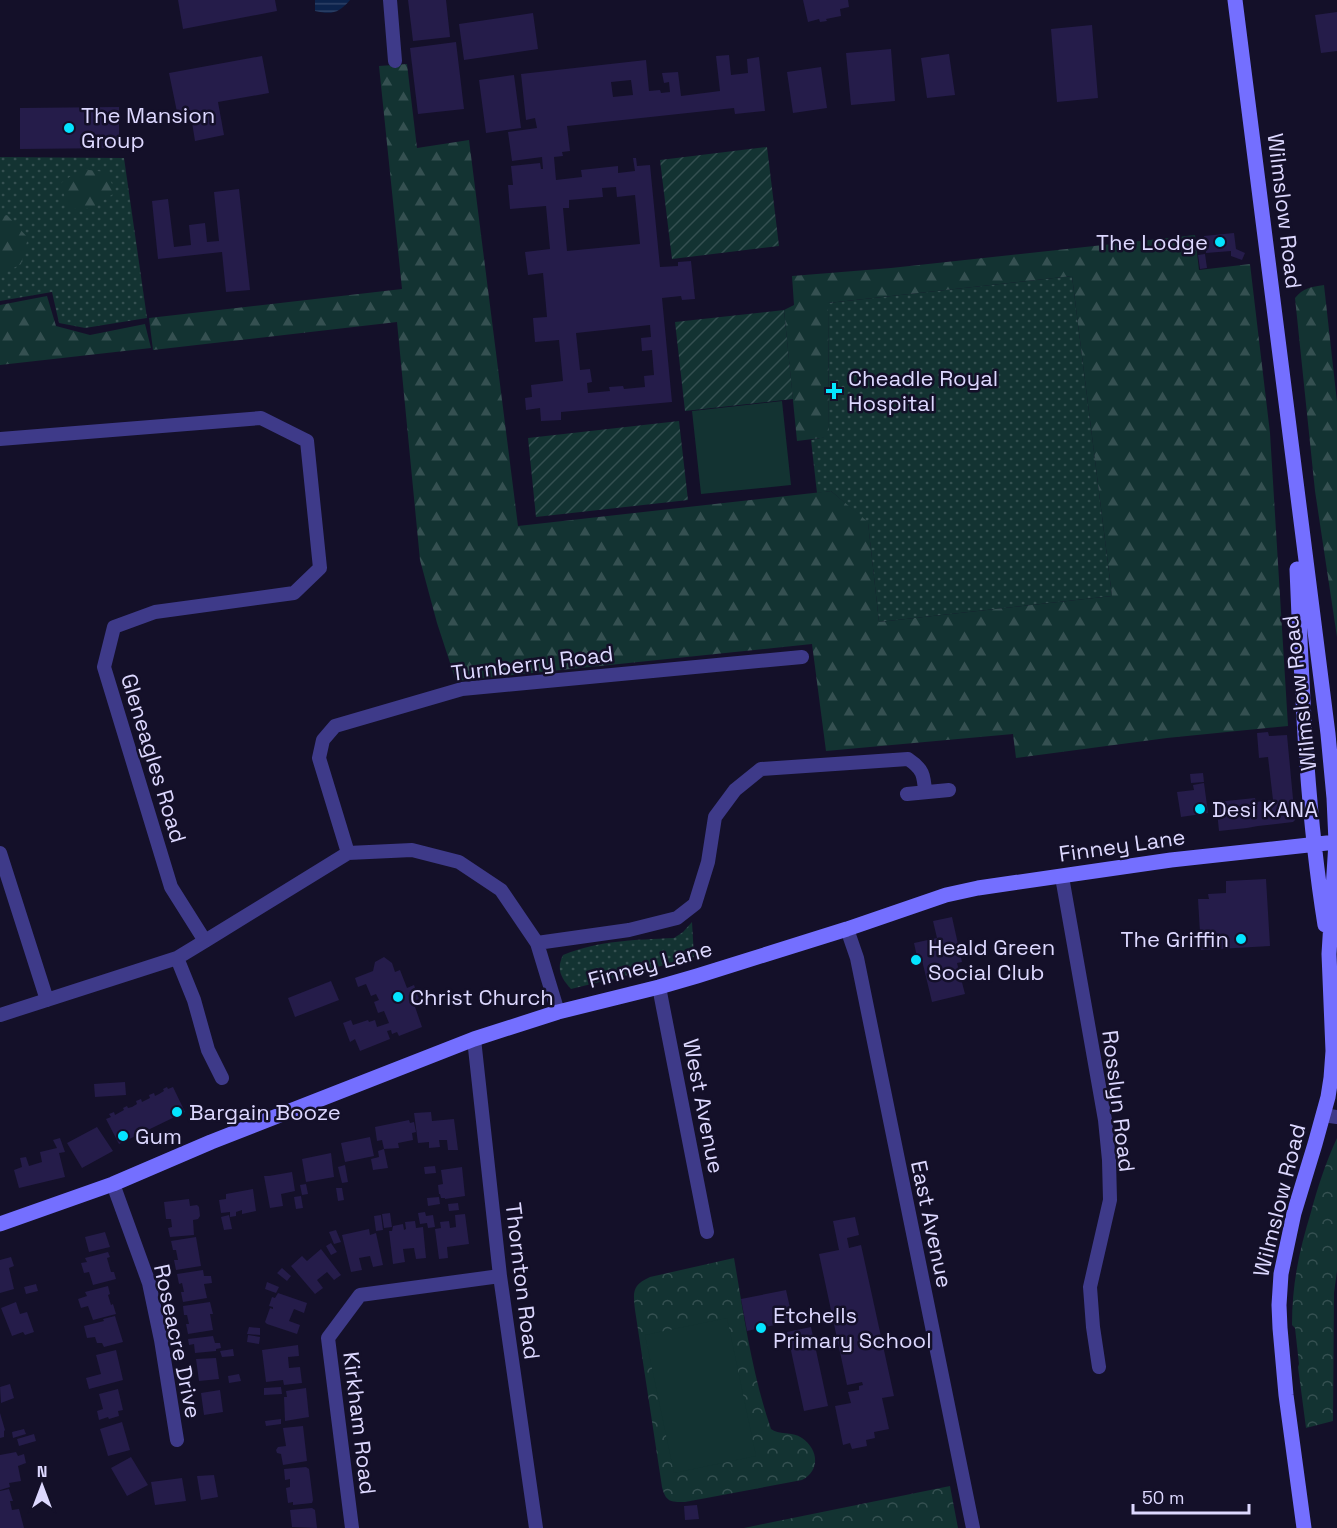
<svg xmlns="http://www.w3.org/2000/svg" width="1337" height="1528" font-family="'Space Grotesk',sans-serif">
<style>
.grass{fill:url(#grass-dots)}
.forest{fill:url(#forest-firs)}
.park{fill:url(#park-crowns)}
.garden{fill:url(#garden-furrows)}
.pitch{fill:#133332}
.water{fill:url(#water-rules)}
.building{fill:#251c4a;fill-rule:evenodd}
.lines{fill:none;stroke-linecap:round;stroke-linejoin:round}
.street{stroke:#3e3a89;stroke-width:14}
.secondary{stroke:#746fff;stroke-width:15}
.poi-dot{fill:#04e4ff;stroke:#141029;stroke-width:2}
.labels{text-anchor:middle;stroke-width:5;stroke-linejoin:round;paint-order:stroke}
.poi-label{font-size:22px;fill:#ddd8ff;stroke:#141029;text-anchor:start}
.street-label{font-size:22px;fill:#ddd8ff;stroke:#141029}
</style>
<defs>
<pattern id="grass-dots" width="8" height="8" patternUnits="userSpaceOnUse" patternTransform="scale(1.5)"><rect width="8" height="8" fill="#133332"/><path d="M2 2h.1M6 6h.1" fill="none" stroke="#355051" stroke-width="1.8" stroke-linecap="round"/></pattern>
<pattern id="forest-firs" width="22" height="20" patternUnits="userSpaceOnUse" patternTransform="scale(1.5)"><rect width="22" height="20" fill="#133332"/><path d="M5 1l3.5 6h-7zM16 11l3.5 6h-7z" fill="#355051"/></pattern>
<pattern id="park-crowns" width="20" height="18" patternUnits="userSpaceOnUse" patternTransform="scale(1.5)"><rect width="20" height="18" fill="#133332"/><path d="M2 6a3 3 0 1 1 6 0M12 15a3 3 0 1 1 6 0" fill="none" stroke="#355051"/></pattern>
<pattern id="garden-furrows" width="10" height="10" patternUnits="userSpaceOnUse" patternTransform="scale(1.5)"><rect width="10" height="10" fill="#133332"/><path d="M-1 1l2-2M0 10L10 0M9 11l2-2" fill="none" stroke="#355051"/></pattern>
<pattern id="water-rules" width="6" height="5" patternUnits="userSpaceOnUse" patternTransform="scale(1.5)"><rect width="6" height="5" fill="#0c234c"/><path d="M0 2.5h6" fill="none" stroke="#2f4267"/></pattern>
</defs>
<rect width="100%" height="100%" fill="#141029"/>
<path class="grass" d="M0,157L124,158L147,318L85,328L59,323L52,292L0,301Z
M1072,276L1112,596L879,622L868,523L831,491L817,493L811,440L829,436L828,303Z
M692,922L694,957L628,975L571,989C561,978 556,969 563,955C601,940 634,940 674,938L683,932Z"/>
<path class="forest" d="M407,64L417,148L469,140L518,526L831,491L868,522L879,622L1112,596L1072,276L828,303L829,437L797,441L784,310L794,305L792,276L891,268L1195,235L1199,270L1250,264L1270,433L1288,726L1167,738L1016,758L1013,734L826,751L812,644L456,681L437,623L420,560L397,322L153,350L149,318L402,289L379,66Z
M81,169L106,172L116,192L92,208L68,209L61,183Z
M7,215L28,238L21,264L8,271L0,269V217Z
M1324,285L1337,402V637L1315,491L1295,298C1303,288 1311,287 1324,285Z
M47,296L56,326L90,335L145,324L151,348L0,365V305Z"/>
<path class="park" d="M1337,1138V1271L1334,1293L1333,1421L1306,1428L1298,1367L1299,1364L1295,1328L1292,1325C1292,1284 1299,1251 1311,1212C1318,1186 1326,1162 1337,1138Z
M734,1258C744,1316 752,1374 771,1429C778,1435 792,1431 802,1438C818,1449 821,1470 802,1480L685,1502C670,1502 666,1502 662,1487L635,1310C633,1292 632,1285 650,1277Z
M950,1486L958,1528H744L768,1523Z"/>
<path class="garden" d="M767,147L779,246L672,259L660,160Z
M784,310L793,399L685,411L675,322Z
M679,421L688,500L536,517L528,438Z"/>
<path class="pitch" d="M782,401L791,485L701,494L692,411Z
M727,1318L756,1456L674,1473L645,1335Z"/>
<path class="water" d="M315,0H350C339,13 332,15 315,11Z"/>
<path class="building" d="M178,0H275L277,11L183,29Z
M408,0H446L450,37L413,41Z
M803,0H848L849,7L840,9L841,16L826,19L827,21L820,22L819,19L808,22Z
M1337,12V51L1321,53L1315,15Z
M533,13L538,49L464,60L459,24Z
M1092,25L1098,98L1057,102L1051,29Z
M456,42L464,109L418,114L410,48Z
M891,49L895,101L851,105L846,53Z
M949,54L955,95L927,98L921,58Z
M729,55L731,75L748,73L747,59L759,57L765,111L735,114L734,108L567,126L570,151L562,152L563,156L554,157L556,180L582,177L581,170L618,166V173L635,171L633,158H636L637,166L650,165L660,267L678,266V262L691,261L695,299L682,300L681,296L662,298L672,402L561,412V420L541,421L540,408L526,410L525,398L532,397L531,385L563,381L559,340L535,342L533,318L547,317L543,273L528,275L525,252L550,249L546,206L510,209L508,185H513L511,166L540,163L541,169H543L542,157L512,161L508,132L537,128L535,118L526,120L521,74L646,60L649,91L660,90L661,93L670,92L669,82L664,83L662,73L678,72L681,96L720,91L716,56ZM631,80L633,95L613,97L611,82ZM616,187L617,197L635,195L640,244L567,251L563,208H569V200L603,197L602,188ZM650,325L651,337L641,338L642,351L652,350L654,375L644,376L645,387L624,389L623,386L609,387L610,391L588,393L587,383L592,382L590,369L580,370L576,333Z
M262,56L269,93L218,102L224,135L195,141L190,110L177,112L169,73Z
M821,67L827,108L793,113L787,72Z
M514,75L521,128L486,133L479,80Z
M119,107V148L20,149V108Z
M239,189L250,290L226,292L222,252L158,259L152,201L168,199L174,247L191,245L189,225L205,223L207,242L219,241L214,192Z
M1234,233L1236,249L1245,253L1242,260L1231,256V251L1206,253L1204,236Z
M1205,254L1207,268L1200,269L1198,255Z
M1268,732L1269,736L1287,735L1295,820L1293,822L1258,826L1247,828L1219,831L1216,802L1255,798L1256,802L1273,800L1268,757L1259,758L1257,733Z
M1203,773L1204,782L1191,783L1190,774Z
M1204,783L1208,813L1181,817L1177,792L1194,790L1193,785Z
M1266,879L1270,946L1201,950L1198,899H1209L1208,894L1226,893V881Z
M952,917L962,962L957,963L965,994L932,1002L921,956L917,957L914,943L937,938L933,921Z
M384,957L392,963L395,972L400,970L407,988L414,985L419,999L413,1001L422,1027L399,1036L397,1032L392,1034L391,1030L387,1031L390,1039L360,1051L355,1039L350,1042L343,1023L351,1020L353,1025L368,1020L369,1022L375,1020L377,1027L389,1023L384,1011L378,1013L374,1002L379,1000L376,994L371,996L366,984L358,987L355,978L373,971L375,962Z
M331,981L339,1000L295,1017L288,998Z
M125,1082L126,1095L95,1097L94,1084Z
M167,1087L168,1089L173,1087L185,1112L119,1144L106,1119L111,1117L109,1114L114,1112L115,1115L124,1110L123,1108L127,1106L128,1108L132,1107L137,1104L136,1101L141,1099L142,1102L150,1098L149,1095L154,1093L155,1096L159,1094L164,1091L163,1089Z
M431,1112L432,1121L454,1119L458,1150H448L447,1140H439L440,1147L429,1148V1142L418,1143L414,1113Z
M409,1120L410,1123L414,1122L416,1132L412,1133L413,1140L398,1143L399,1148L384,1149L388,1168L373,1170L371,1159L379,1157L378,1151L384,1149L382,1140L377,1141L375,1127Z
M97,1127L113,1151L82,1168L67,1143Z
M370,1137L374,1156L345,1162L341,1143Z
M60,1138L65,1152L59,1153L65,1177L19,1188L14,1170L22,1167L20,1158L26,1157L29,1166L42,1162L40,1152L57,1148L53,1140Z
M331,1153L334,1177L306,1182L302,1159Z
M345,1165L348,1182L342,1183L338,1167Z
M435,1166L436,1173L425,1174L424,1167Z
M462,1167L465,1196L445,1199V1198H441L440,1194H439L438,1185L443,1184L441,1170Z
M292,1172L295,1191L281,1194L283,1206L270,1208L264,1176H269Z
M306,1184L308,1194L302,1195L300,1185Z
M336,1188H342L344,1200L338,1201Z
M253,1189L256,1211L242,1214V1210L236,1212V1216L230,1217V1212L221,1213L219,1200L226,1199V1194Z
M301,1196L303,1208L296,1209L294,1197Z
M439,1197L440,1204L428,1206L427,1198Z
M189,1199L190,1206L197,1205L199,1207L200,1216L198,1219L193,1220L194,1235L170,1237L168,1228L172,1227L171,1219H166L164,1202Z
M458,1203L459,1210L449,1211L448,1204Z
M425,1212L426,1216L433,1215L435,1227L428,1228L427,1223L420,1224L418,1213Z
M390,1213L392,1227L384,1228L382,1214Z
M465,1214L469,1244L447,1247L448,1258L439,1259L435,1229L441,1228L440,1222L449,1221L450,1228L456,1227L455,1215Z
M229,1215L232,1229L224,1230L221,1217Z
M381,1215L383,1230L376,1231L374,1216Z
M855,1217L859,1235L847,1238L849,1248L861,1245L894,1396L882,1398L889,1429L874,1432L875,1438L866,1440L867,1446L852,1449L850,1443L843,1445L835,1406L851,1403L848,1392L859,1390V1386L863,1385L862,1382L847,1385L819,1254L839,1250L833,1221Z
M415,1221L416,1228L423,1227L426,1258L416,1259L414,1248L403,1249L405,1262L393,1264L389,1231H392L393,1226L403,1224L404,1230L406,1229L405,1222Z
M369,1229L370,1235L376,1233L383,1265L373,1267L370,1256L359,1258L362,1270L351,1272L342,1235Z
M336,1230L341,1242L334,1244L329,1232Z
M105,1232L110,1247L89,1252L85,1237Z
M196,1237L201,1266L176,1270L174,1260H178L176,1250H173L171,1241Z
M331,1243L337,1252L331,1255L326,1246Z
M321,1249L341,1275L334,1280L327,1272L317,1280L323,1288L315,1294L291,1266L302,1256L307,1261Z
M108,1252L110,1257L107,1258L111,1272H114L116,1279L93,1285L89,1272L84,1273L81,1263L87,1262L85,1258Z
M11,1257L14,1266L9,1268L14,1289L0,1293V1260Z
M282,1268L291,1276L287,1281L277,1273Z
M203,1270L204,1276H211L212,1283L204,1284L207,1298L183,1302L181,1292H184L182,1283L179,1284L177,1274Z
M267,1282L279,1287L276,1293L265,1289Z
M36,1284L38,1291L26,1294L24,1287Z
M108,1286L110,1294L108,1295L111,1305L113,1304L116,1314L93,1320L88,1306L81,1308L78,1299L87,1296L85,1292Z
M786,1290L793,1321L747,1331L741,1299Z
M278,1293L307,1303L304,1313L294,1309L289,1321L300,1325L297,1334L267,1324L265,1322L270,1308L273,1309V1307L269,1306L272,1297L275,1298Z
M16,1302L20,1314L27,1312L34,1332L25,1335L23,1332L12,1336L1,1308Z
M210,1302L213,1314H210L213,1330L188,1334L186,1324H189L187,1315H184L183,1306Z
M115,1316L123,1342L104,1347L102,1343H97L95,1337L87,1338L84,1326L104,1321L103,1319Z
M249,1327L260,1328V1335L247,1334Z
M811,1327L828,1406L804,1411L787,1332Z
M248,1335L260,1337L259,1344L247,1342Z
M213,1336L215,1343H220L221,1348L216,1349V1351L195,1353L194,1344L189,1345L188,1339Z
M298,1345L299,1356L288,1357L289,1368L300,1367L302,1383L284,1385L283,1380L266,1382L262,1350Z
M233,1349L234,1356L222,1357L220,1351Z
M116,1350L123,1380L89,1389L86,1378L101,1374L96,1355Z
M216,1358L219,1379L199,1381L196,1359Z
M239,1374L241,1381L229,1383L228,1376Z
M10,1384L14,1398L1,1403L0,1387Z
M281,1387L282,1394L264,1395V1388Z
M306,1388L309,1417L285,1421L284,1397H287L286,1391Z
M118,1389L123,1410L118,1411L119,1416L109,1419L108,1417L99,1420L97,1411L103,1409L99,1394Z
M220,1390L223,1412L204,1415L201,1393Z
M0,1413L5,1430L4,1431V1437L0,1438Z
M281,1419V1424L266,1426L265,1421Z
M122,1422L130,1450L108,1456L100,1429Z
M303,1426L307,1461L283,1465L281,1454L277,1453L276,1450L278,1447L286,1446L283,1428Z
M24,1429L26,1434L13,1438L12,1432Z
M34,1434L36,1441L19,1446L17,1439Z
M16,1452L18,1456L24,1454L26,1463L18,1466L21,1481L9,1483L10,1487L0,1490V1455Z
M131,1457L148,1485L127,1496L111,1468Z
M306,1467L309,1469L313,1500L312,1503L293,1505V1502L288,1503L286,1488L290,1487V1479L285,1480L284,1469Z
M214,1475L218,1497L201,1500L197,1476Z
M182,1478L186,1501L155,1505L151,1482Z
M9,1489L13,1501H10L12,1510L19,1509L24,1528H0V1491Z
M697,1505L699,1519L685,1520L684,1506Z
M312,1508L315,1510L317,1528L292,1527L290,1510Z"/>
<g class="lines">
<path class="street" d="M390,0L395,61
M0,439L261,418L307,441L320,568L294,593L155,612L114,627L104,667L171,887L205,941L177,958L0,1015
M907,794L949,790
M0,853L47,1000
M348,853L319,758L323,740L335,726L462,689L802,657
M1062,877L1105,1120L1109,1160L1110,1200L1090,1287L1093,1327L1099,1367
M847,929L857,958L973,1528
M205,941L348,853L412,850L459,862L501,890L537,943L558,1012
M537,943L629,930L677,918L695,904L708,862L715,817L735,790L761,769L908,759C923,769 924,775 925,792
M177,958L194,1000L208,1050L222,1078
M659,987L707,1232
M474,1039L500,1276L536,1528
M1323,1115L1337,1117
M113,1184L149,1283L161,1340L177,1440
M352,1528L328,1338L360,1295L500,1276"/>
<path class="secondary" d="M1235,0L1328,734L1334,798L1336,842L1329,954L1333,1051L1331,1078L1328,1097L1315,1144L1294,1213L1281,1274L1279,1305L1280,1328L1286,1395L1304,1528
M1297,569C1302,688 1306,807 1325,925
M0,1224L113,1184L211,1142L474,1039L558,1012L659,987L697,976L847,929L946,895L978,888L1171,860L1336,842"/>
</g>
<g class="poi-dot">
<circle cx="69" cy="128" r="6"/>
<circle cx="1220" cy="242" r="6"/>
<path d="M831 382h6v6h6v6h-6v6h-6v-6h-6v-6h6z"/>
<circle cx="1200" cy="809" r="6"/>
<circle cx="1241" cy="939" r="6"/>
<circle cx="916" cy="960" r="6"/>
<circle cx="398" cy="997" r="6"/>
<circle cx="177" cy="1112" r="6"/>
<circle cx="123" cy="1136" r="6"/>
<circle cx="761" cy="1328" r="6"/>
</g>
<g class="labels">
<g class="poi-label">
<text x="81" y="123">The Mansion<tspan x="81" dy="25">Group</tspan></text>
<text x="1208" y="250" text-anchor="end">The Lodge</text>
<text x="848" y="386">Cheadle Royal<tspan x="848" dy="25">Hospital</tspan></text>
<text x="1212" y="817">Desi KANA</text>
<text x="1229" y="947" text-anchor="end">The Griffin</text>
<text x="928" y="955">Heald Green<tspan x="928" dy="25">Social Club</tspan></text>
<text x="410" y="1005">Christ Church</text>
<text x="189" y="1120">Bargain Booze</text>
<text x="135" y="1144">Gum</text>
<text x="773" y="1323">Etchells<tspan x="773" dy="25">Primary School</tspan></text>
</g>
<g class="street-label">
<text transform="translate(1285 211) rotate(83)" y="8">Wilmslow Road</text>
<text transform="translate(532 663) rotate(-7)" y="8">Turnberry Road</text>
<text transform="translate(1299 693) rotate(-97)" y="8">Wilmslow Road</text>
<text transform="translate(154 758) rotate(73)" y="8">Gleneagles Road</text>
<text transform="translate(1122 845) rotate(-8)" y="8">Finney Lane</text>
<text transform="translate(650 964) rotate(-15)" y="8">Finney Lane</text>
<text transform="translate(1119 1101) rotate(83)" y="8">Rosslyn Road</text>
<text transform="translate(704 1106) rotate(79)" y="8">West Avenue</text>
<text transform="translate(1279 1200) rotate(-76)" y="8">Wilmslow Road</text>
<text transform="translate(932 1224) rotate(78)" y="8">East Avenue</text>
<text transform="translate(523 1281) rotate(83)" y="8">Thornton Road</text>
<text transform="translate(178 1341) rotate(78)" y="8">Roseacre Drive</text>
<text transform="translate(360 1423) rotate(83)" y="8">Kirkham Road</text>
</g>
</g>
<g transform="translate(42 1486)" stroke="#141029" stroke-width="4.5" paint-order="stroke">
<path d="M0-4.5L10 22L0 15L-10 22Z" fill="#ddd8ff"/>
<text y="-9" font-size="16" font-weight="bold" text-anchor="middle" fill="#ddd8ff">N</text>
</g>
<path d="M1133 1504v9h116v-9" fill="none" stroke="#ddd8ff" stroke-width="3"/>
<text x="1142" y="1504" font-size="18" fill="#ddd8ff" stroke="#141029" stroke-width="4.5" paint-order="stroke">50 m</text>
</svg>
